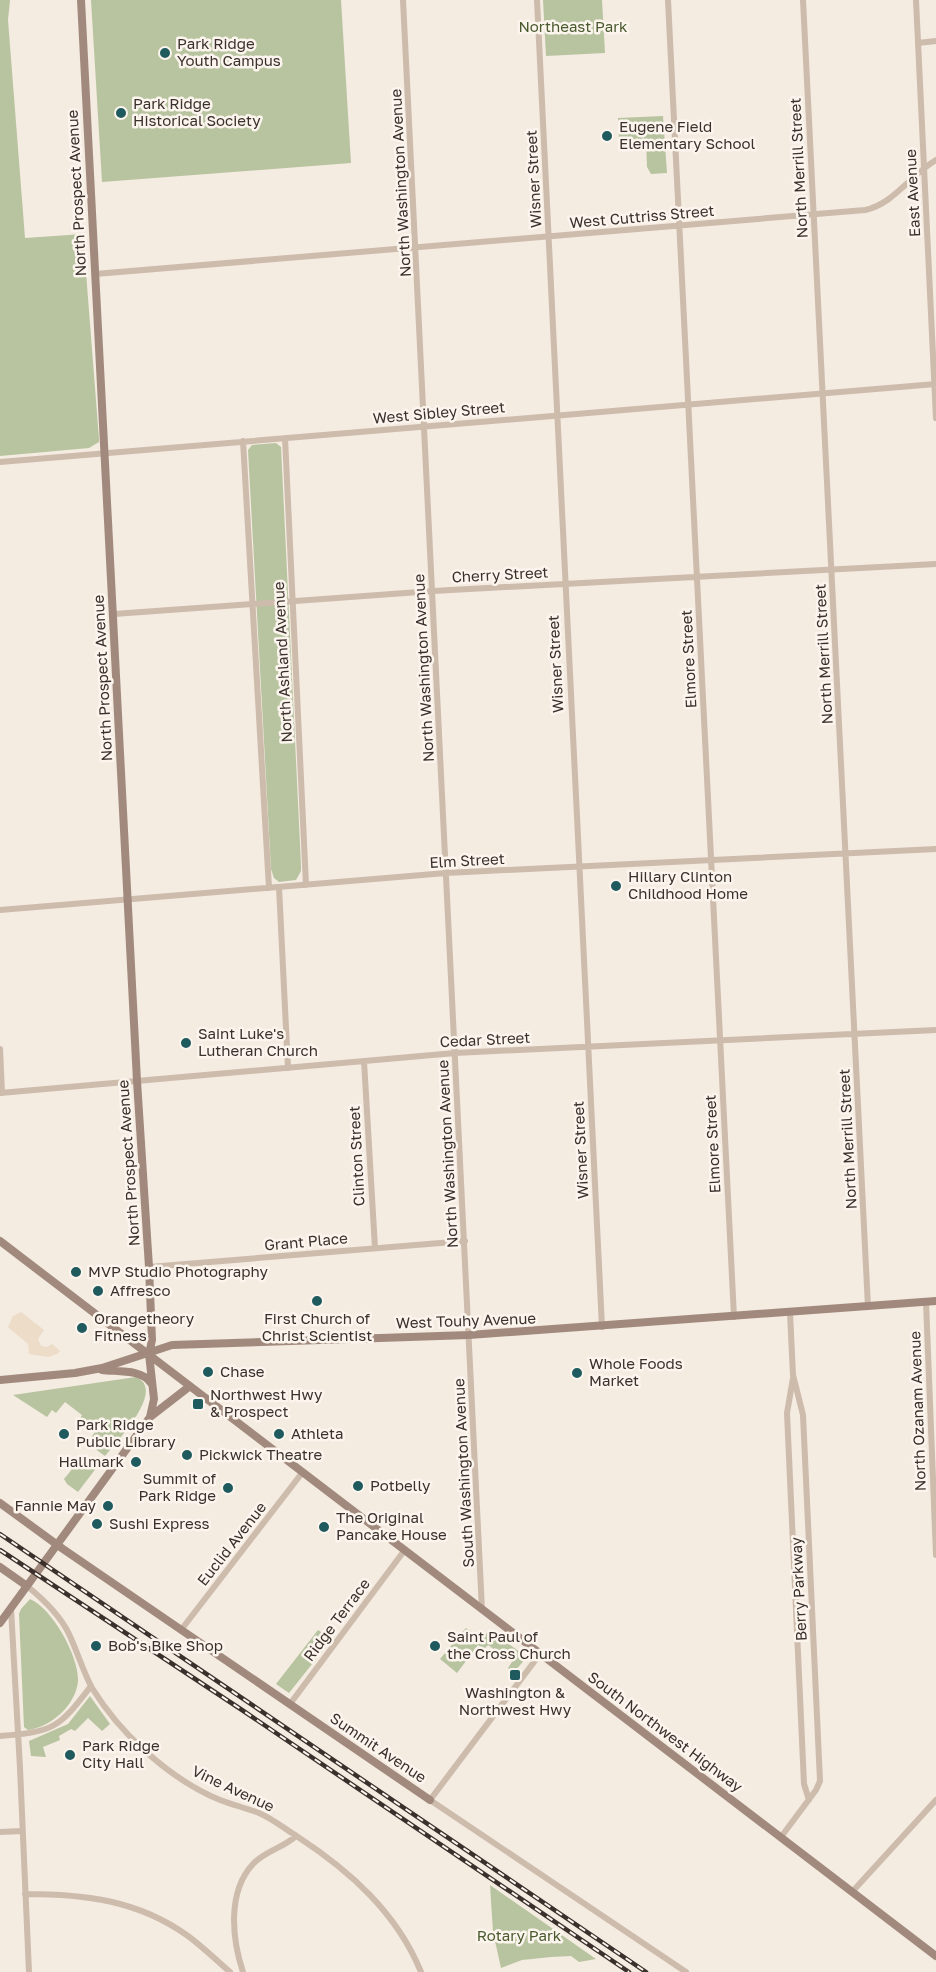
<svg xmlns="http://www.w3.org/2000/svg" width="936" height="1972" font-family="'Golos Text',sans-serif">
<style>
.green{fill:#b8c4a0}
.plaza{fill:#ecdcc8}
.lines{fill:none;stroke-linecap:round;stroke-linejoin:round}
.street{stroke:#cdbbac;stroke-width:6}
.secondary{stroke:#a18a7d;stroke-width:8}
.rail-casing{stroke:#3b302b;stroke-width:4.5}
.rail{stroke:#fbf5ee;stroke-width:2;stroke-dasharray:7;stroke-linecap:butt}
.poi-dot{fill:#1f5a5e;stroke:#fbf5ee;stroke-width:2}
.labels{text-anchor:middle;stroke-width:5;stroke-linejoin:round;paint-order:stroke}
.park-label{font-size:15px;fill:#4a5a2e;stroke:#fbf5ee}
.poi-label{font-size:15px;fill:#3b302b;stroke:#fbf5ee;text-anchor:start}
.street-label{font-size:15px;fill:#3b302b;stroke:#fbf5ee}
</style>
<rect width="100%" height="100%" fill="#f4ebe1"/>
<path class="green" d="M0,0H10L8,20L25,238L83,234L99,439V442L89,448L0,456Z
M91,0H341L351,163L102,182Z
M543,0H602L605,53L546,56Z
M663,116L667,173L651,174L647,167L646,139L619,140L618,118Z
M276,443L281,447L301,865V871L296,880L279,882L274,878L271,869L248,450L252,445Z
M136,1377C167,1390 116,1442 105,1456L87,1443L95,1432L79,1420L82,1415L65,1402L56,1413L52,1410L47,1417L13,1395Z
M83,1456L97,1467L78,1492L67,1484L64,1479Z
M30,1599C53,1609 79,1657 78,1681C76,1705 51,1727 28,1730L24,1727L19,1614L21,1609Z
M466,1628L482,1639L489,1630L527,1657L514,1672L508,1668L512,1662L488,1645L484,1649L478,1645L457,1673L440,1659Z
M318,1630L332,1639L289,1693L276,1684Z
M90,1696L110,1724L102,1731L88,1718L75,1731L71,1729L59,1736L60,1740L43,1747L46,1757L31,1756L29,1741L68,1724Z
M490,1885L596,1959L579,1962L571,1956L551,1957L522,1960L501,1968L493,1932Z"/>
<path class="plaza" d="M21,1312L44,1330L38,1339L41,1346L47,1347L52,1344L60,1351L57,1354L48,1357L29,1354L28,1344L8,1327L13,1316Z"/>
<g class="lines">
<path class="street" d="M403,0L482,1610
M537,0L602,1327
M668,0L734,1317
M803,0L868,1307
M916,0L936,418
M918,43L936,41
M95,274L865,210C894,204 911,174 936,160
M285,438L306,885
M243,441L269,888
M0,462L936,384
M114,614L433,591L936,564
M279,887L288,1068
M0,910L446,873L936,849
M0,1049L2,1093
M364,1061L375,1248
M0,1093L455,1053L936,1030
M149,1267L465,1241
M926,1302L936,1555
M793,1378L787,1413L804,1784L809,1800
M27,1586C43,1599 60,1615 69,1634C77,1651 83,1671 92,1688C107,1712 124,1732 144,1750C166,1770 193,1789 220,1800C233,1805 246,1808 259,1813C273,1819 285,1829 298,1837C350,1871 397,1913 421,1972
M11,1609L20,1768L29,1972
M181,1630L302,1473
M540,1654L430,1800L686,1972
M290,1704L404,1551
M0,1736C54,1732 59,1728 91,1686
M0,1832L22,1831
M781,1837L816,1790L820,1781L803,1415L793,1375L790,1313
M852,1892L936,1800
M25,1894C84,1894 138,1900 188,1936C203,1947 216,1960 230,1972
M243,1972C232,1939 227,1892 253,1864C265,1851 283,1848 296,1836"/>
<path class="secondary" d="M0,1241L936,1956
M102,1370C117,1372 142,1369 151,1383
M0,1380L75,1373L102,1368L172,1345L469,1335L936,1301
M150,1417L190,1386
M0,1503L63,1549L430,1800
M0,1567L27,1586
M0,1623L150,1417L154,1399L149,1354L152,1340L149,1267L137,1081L81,0"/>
<defs>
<path id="rail" d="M0,1534L646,1972
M0,1550L242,1710L629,1972"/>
</defs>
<use href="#rail" class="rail-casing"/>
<use href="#rail" class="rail"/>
</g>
<g class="poi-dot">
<circle cx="165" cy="53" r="6"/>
<circle cx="121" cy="113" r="6"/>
<circle cx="607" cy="136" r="6"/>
<circle cx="616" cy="886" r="6"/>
<circle cx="186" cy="1043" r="6"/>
<circle cx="76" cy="1272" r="6"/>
<circle cx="98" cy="1291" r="6"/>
<circle cx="317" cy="1301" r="6"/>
<circle cx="82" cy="1328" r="6"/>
<circle cx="208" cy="1372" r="6"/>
<circle cx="577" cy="1373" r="6"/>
<rect x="192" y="1398" width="12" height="12" rx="3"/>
<circle cx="64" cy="1434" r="6"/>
<circle cx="279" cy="1434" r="6"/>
<circle cx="187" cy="1455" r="6"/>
<circle cx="136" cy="1462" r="6"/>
<circle cx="358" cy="1486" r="6"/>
<circle cx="228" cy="1488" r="6"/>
<circle cx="108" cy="1506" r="6"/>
<circle cx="97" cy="1524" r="6"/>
<circle cx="324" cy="1527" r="6"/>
<circle cx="96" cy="1646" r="6"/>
<circle cx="435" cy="1646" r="6"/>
<rect x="509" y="1669" width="12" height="12" rx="3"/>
<circle cx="70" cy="1755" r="6"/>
</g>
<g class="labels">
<g class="park-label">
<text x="573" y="32">Northeast Park</text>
<text x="519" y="1941">Rotary Park</text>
</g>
<g class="poi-label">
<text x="177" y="49">Park Ridge<tspan x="177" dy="17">Youth Campus</tspan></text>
<text x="133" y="109">Park Ridge<tspan x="133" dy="17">Historical Society</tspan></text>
<text x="619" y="132">Eugene Field<tspan x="619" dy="17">Elementary School</tspan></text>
<text x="628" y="882">Hillary Clinton<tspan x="628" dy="17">Childhood Home</tspan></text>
<text x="198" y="1039">Saint Luke's<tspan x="198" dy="17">Lutheran Church</tspan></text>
<text x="88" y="1277">MVP Studio Photography</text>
<text x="110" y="1296">Affresco</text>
<text x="94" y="1324">Orangetheory<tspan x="94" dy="17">Fitness</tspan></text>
<text x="317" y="1324" text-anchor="middle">First Church of<tspan x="317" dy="17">Christ Scientist</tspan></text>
<text x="589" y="1369">Whole Foods<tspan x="589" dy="17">Market</tspan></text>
<text x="220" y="1377">Chase</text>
<text x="210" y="1400">Northwest Hwy<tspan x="210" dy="17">&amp; Prospect</tspan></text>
<text x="76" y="1430">Park Ridge<tspan x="76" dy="17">Public Library</tspan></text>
<text x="291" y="1439">Athleta</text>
<text x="199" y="1460">Pickwick Theatre</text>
<text x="124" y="1467" text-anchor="end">Hallmark</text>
<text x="216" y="1484" text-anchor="end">Summit of<tspan x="216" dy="17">Park Ridge</tspan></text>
<text x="370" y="1491">Potbelly</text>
<text x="96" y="1511" text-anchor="end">Fannie May</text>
<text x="336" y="1523">The Original<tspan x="336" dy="17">Pancake House</tspan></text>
<text x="109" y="1529">Sushi Express</text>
<text x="447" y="1642">Saint Paul of<tspan x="447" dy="17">the Cross Church</tspan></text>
<text x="108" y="1651">Bob's Bike Shop</text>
<text x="515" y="1698" text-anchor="middle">Washington &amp;<tspan x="515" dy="17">Northwest Hwy</tspan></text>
<text x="82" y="1751">Park Ridge<tspan x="82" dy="17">City Hall</tspan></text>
</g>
<g class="street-label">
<text transform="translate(799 168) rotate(-93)" y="5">North Merrill Street</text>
<text transform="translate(534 179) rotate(-93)" y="5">Wisner Street</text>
<text transform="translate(401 183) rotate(-93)" y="5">North Washington Avenue</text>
<text transform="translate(77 193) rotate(-93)" y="5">North Prospect Avenue</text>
<text transform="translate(913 193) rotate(-93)" y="5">East Avenue</text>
<text transform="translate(642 217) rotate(-5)" y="5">West Cuttriss Street</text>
<text transform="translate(439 413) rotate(-5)" y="5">West Sibley Street</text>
<text transform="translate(500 575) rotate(-3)" y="5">Cherry Street</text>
<text transform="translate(824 654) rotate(-93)" y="5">North Merrill Street</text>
<text transform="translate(689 659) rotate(-93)" y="5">Elmore Street</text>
<text transform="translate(283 662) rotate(-93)" y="5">North Ashland Avenue</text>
<text transform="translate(556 664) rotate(-93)" y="5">Wisner Street</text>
<text transform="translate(424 668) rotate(-93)" y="5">North Washington Avenue</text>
<text transform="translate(103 678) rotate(-93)" y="5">North Prospect Avenue</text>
<text transform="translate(467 861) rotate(-3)" y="5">Elm Street</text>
<text transform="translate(485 1040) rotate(-3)" y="5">Cedar Street</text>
<text transform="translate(848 1139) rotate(-93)" y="5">North Merrill Street</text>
<text transform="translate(713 1144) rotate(-93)" y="5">Elmore Street</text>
<text transform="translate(581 1150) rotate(-93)" y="5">Wisner Street</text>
<text transform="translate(448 1154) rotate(-93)" y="5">North Washington Avenue</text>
<text transform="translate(357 1156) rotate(-93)" y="5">Clinton Street</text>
<text transform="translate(129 1163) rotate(-94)" y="5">North Prospect Avenue</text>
<text transform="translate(306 1242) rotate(-5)" y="5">Grant Place</text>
<text transform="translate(466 1321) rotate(-2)" y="5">West Touhy Avenue</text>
<text transform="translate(918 1411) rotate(-92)" y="5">North Ozanam Avenue</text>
<text transform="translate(464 1473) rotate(-93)" y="5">South Washington Avenue</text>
<text transform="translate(232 1544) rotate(-52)" y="5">Euclid Avenue</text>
<text transform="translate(799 1589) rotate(-93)" y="5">Berry Parkway</text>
<text transform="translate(337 1620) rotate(-53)" y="5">Ridge Terrace</text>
<text transform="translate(665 1732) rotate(37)" y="5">South Northwest Highway</text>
<text transform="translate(378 1748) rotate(34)" y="5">Summit Avenue</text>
<text transform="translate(233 1789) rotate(25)" y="5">Vine Avenue</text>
</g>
</g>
</svg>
